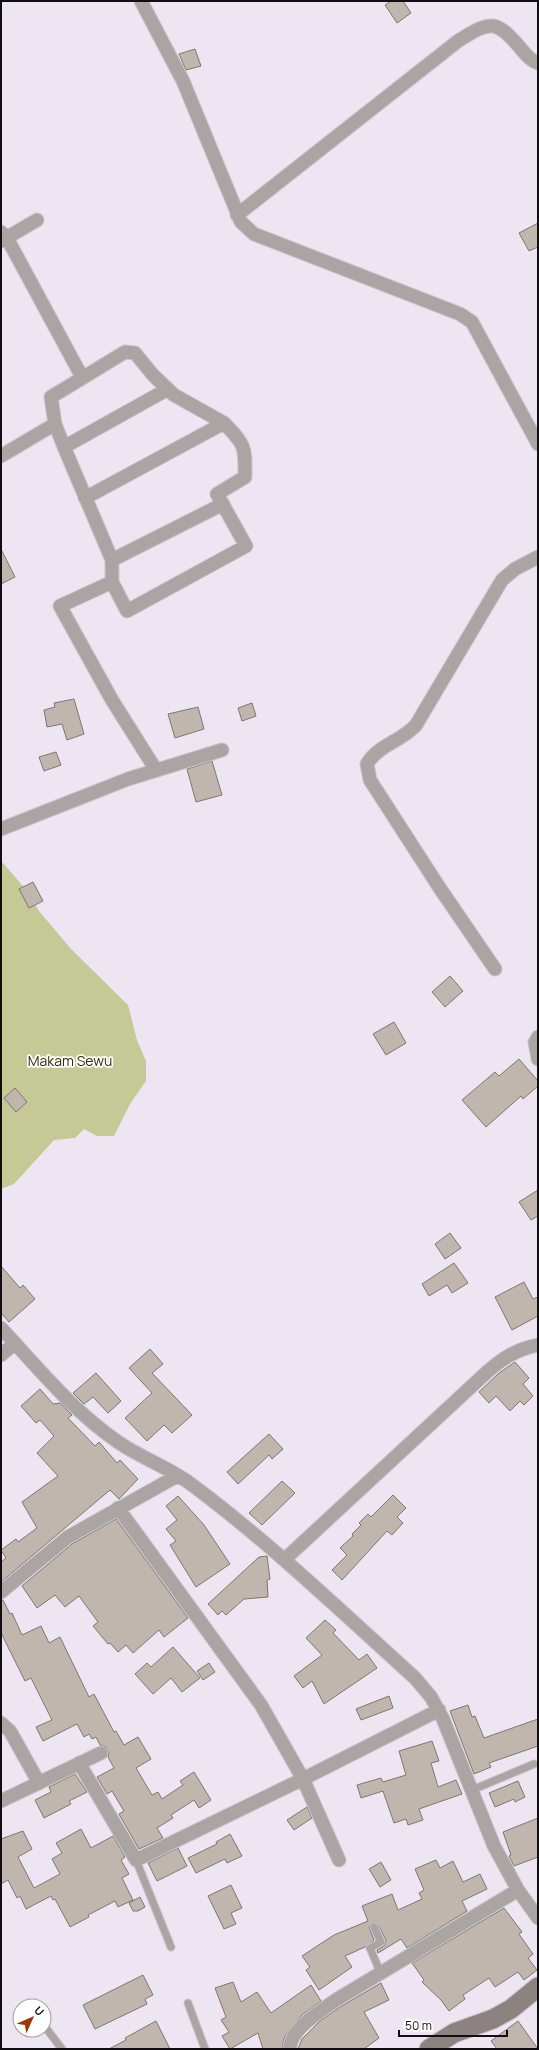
<svg xmlns="http://www.w3.org/2000/svg" width="539" height="2050" font-family="Manrope,sans-serif">
<style>
.green{fill:#c4c996}
.building{fill:#c1b6ae;stroke:#80766f}
.lines{fill:none;stroke-linecap:round;stroke-linejoin:round}
.service-casing{stroke:#cac3ce;stroke-width:9}
.minor-casing{stroke:#cac3ce;stroke-width:15}
.secondary-casing{stroke:#cac3ce;stroke-width:21}
.service{stroke:#aaa4a3;stroke-width:7}
.minor{stroke:#aaa4a3;stroke-width:13}
.secondary{stroke:#8c8381;stroke-width:19}
.labels{text-anchor:middle;stroke-width:3.5;stroke-linejoin:round;paint-order:stroke}
.park-label{font-size:14px;fill:#2d2f00;stroke:#fff}
</style>
<rect width="100%" height="100%" fill="#ede6f2"/>
<path class="green" d="M1,863H3L28,892L39,911L71,949L128,1005L137,1040L146,1061V1081L130,1104L114,1136H97L84,1129L75,1138L54,1140L14,1184L1,1189Z"/>
<path class="building" d="M391,1H403L411,13L397,23L385,5Z
M195,49L201,66L186,70L179,54Z
M538,223V247L529,251L519,233Z
M1,549L15,577L1,584Z
M74,699L84,734L67,740L62,724L47,727L44,710L55,707L54,703Z
M252,703L256,716L242,721L238,708Z
M198,707L204,729L175,738L168,714Z
M56,752L61,765L44,771L39,757Z
M212,761L222,795L196,802L187,769Z
M33,882L43,901L29,908L19,889Z
M450,976L463,991L445,1007L432,992Z
M394,1022L406,1043L386,1055L373,1034Z
M519,1059L538,1081V1086L523,1099L521,1096L486,1127L462,1100L495,1072L499,1076Z
M15,1088L27,1102L16,1112L4,1098Z
M538,1190V1216L531,1220L519,1202Z
M450,1233L461,1248L445,1259L435,1244Z
M454,1263L468,1283L452,1293L447,1285L429,1296L422,1284Z
M1,1266L20,1288L23,1285L35,1299L9,1322L1,1313Z
M524,1282L533,1299L538,1297V1316L512,1330L495,1297Z
M150,1349L163,1364L152,1373L192,1415L172,1433L164,1425L147,1441L125,1418L152,1393L129,1368Z
M515,1362L529,1378L523,1384L533,1396L524,1405L520,1401L510,1411L496,1396L489,1403L479,1392L499,1373Z
M96,1373L121,1401L108,1413L93,1397L84,1404L73,1393Z
M40,1389L53,1404L60,1403L72,1415L68,1418L95,1446L99,1442L117,1463L120,1460L138,1479L119,1499L110,1490L1,1582V1562L6,1558L1,1550L16,1539L18,1542L37,1528L22,1502L58,1476L37,1453L54,1436L40,1420L36,1423L21,1406Z
M269,1434L283,1449L272,1459L269,1455L238,1484L227,1472Z
M282,1481L295,1493L262,1525L249,1513Z
M393,1495L406,1508L397,1517L403,1523L392,1535L387,1531L342,1580L332,1570L347,1555L340,1548L353,1536L352,1534L361,1525L359,1523L368,1514L371,1517Z
M178,1496L204,1525L230,1564L196,1587L170,1545L176,1541L166,1529L177,1520L166,1506Z
M116,1519L188,1618L164,1637L159,1630L133,1653L126,1645L118,1652L110,1643L108,1644L93,1626L98,1622L79,1596L65,1607L55,1595L37,1608L22,1586L72,1544Z
M267,1556L270,1579L267,1580L268,1597L244,1599L226,1615L222,1611L218,1615L208,1604L259,1557Z
M1,1600H3L10,1614L12,1613L22,1635L41,1626L49,1643L60,1637L89,1697L94,1694L114,1732L116,1731L124,1745L138,1737L151,1759L136,1768L152,1795L158,1792L162,1799L183,1785L180,1781L194,1772L211,1800L199,1808L194,1800L171,1815L173,1818L157,1828L163,1838L139,1849L119,1814L124,1811L112,1791L107,1794L97,1777L114,1768L108,1757L109,1753L106,1747L100,1745L96,1737L92,1739L89,1734L84,1737L77,1724L43,1741L36,1727L52,1720L31,1678L25,1681L5,1641L1,1632Z
M325,1620L336,1630L333,1633L359,1660L367,1654L377,1668L324,1704L312,1681L303,1688L294,1676L322,1655L306,1638Z
M173,1647L200,1678L182,1692L171,1678L153,1694L135,1674L147,1663L151,1667Z
M209,1663L215,1672L203,1680L197,1671Z
M389,1696L393,1708L361,1720L356,1709Z
M468,1705L472,1717L475,1716L484,1738L538,1719V1746L489,1763L491,1767L474,1774L450,1711Z
M432,1741L439,1761L431,1763L438,1787L456,1780L462,1794L419,1809L423,1820L408,1825L406,1819L394,1823L383,1791L361,1798L357,1785L381,1778L383,1782L406,1775L399,1751Z
M75,1774L87,1792L69,1801L71,1804L44,1818L35,1800L51,1792L49,1787Z
M518,1781L525,1797L515,1802L514,1799L495,1807L489,1793Z
M307,1807L312,1818L294,1830L287,1820Z
M538,1818V1857L514,1866L509,1856L511,1855L503,1832Z
M81,1829L91,1848L113,1836L125,1857L121,1860L129,1874L122,1878L133,1900L118,1907L115,1901L88,1915L89,1917L70,1927L55,1899L53,1900L51,1896L26,1909L20,1896L17,1898L8,1880L1,1884V1839L23,1831L32,1849L18,1857L34,1888L60,1874L52,1859L62,1853L56,1843Z
M230,1834L242,1856L227,1863L225,1859L196,1873L188,1858L217,1844L216,1842Z
M178,1848L187,1866L157,1881L148,1863Z
M436,1860L440,1868L453,1861L463,1882L480,1874L487,1889L462,1901L467,1911L407,1948L401,1939L378,1953L377,1950L385,1945L386,1940L378,1925L372,1923L369,1927L374,1940L365,1947L345,1956L352,1967L319,1990L306,1970L310,1967L302,1956L334,1935L368,1921L362,1906L392,1894L398,1910L422,1899L419,1893L424,1890L415,1869Z
M381,1862L391,1880L380,1887L369,1869Z
M231,1885L242,1908L231,1913L236,1924L224,1929L208,1896Z
M140,1897L145,1907L138,1911H133L129,1903Z
M504,1908L522,1932L519,1934L533,1954L528,1958L537,1970L524,1980L518,1972L495,1987L489,1978L463,1995L465,1999L449,2011L441,2000L422,1982L424,1980L412,1963Z
M143,1975L153,1995L145,1999L147,2004L95,2029L83,2005Z
M233,1982L241,2002L257,1992L271,2013L311,1985L321,2001L302,2015L289,2030L284,2038L282,2049H263L258,2033L230,2049L222,2036L229,2032L221,2020L226,2017L215,1988Z
M381,1983L389,2000L364,2012L379,2038L364,2049H298L302,2039L320,2021L340,2007Z
M156,2021L170,2049H109L126,2040L125,2038Z
M518,2021L538,2049H497L491,2041Z"/>
<g class="lines">
<defs>
<path id="service" d="M472,1790L534,1764
M136,1860L171,1947
M374,1927L381,1942L370,1948L381,1974
M188,2003L205,2049
M46,2028L62,2049"/>
<path id="minor" d="M141,1L183,81L241,222L254,234L460,314L472,322L538,444
M237,215L458,41C491,20 496,19 522,50C526,55 531,61 538,63
M1,232L7,238L82,377
M1,241L37,220
M64,447L168,389
M1,456L55,424
M85,498L224,423C246,446 245,446 245,477L217,494L246,546L127,611L112,582L60,606L112,700L156,770
M112,560L223,504
M112,582V560L64,447L55,424L51,397L125,352L135,353L153,375L174,395L224,423
M1,829L128,779L222,750
M495,969L439,887L370,780L367,764C378,745 402,741 416,725L502,580L515,569L538,557
M538,1037L535,1042L538,1059
M1,1328C38,1368 73,1411 118,1442C141,1458 168,1467 191,1484C270,1543 342,1612 415,1678L431,1697L443,1719L494,1846L518,1890L538,1918
M1,1355L15,1343
M284,1560L487,1372C503,1358 517,1349 538,1345
M1,1592L68,1537L177,1476
M1,1723L10,1731L39,1783
M79,1763L136,1860L303,1779L261,1705L118,1508
M1,1801L101,1753
M339,1860L303,1779L439,1710
M290,2049C289,2030 322,2010 336,2000L518,1890"/>
<path id="secondary" d="M429,2049L454,2033L493,2019L511,2009L538,1987"/>
</defs>
<use href="#service" class="service-casing"/>
<use href="#minor" class="minor-casing"/>
<use href="#secondary" class="secondary-casing"/>
<use href="#service" class="service"/>
<use href="#minor" class="minor"/>
<use href="#secondary" class="secondary"/>
</g>
<g class="labels">
<g class="park-label">
<text x="70" y="1066">Makam Sewu</text>
</g>
</g>
<rect width="539" height="2050" fill="none" stroke="#100e12" stroke-width="4"/>
<g transform="translate(32 2018) rotate(45)"><circle r="19" fill="#ffffff" stroke="#9f9fa0"/>
<path d="M0-3L7 15L0 10L-7 15Z" fill="#9c3806"/>
<text y="-6" font-size="11" font-weight="bold" text-anchor="middle" fill="#100e12">U</text>
</g>
<path d="M399 2030v6h108v-6" fill="none" stroke="#100e12" stroke-width="2"/>
<text x="405" y="2030" font-size="12" fill="#100e12" stroke="#ffffff" stroke-width="3" paint-order="stroke">50 m</text>
</svg>
